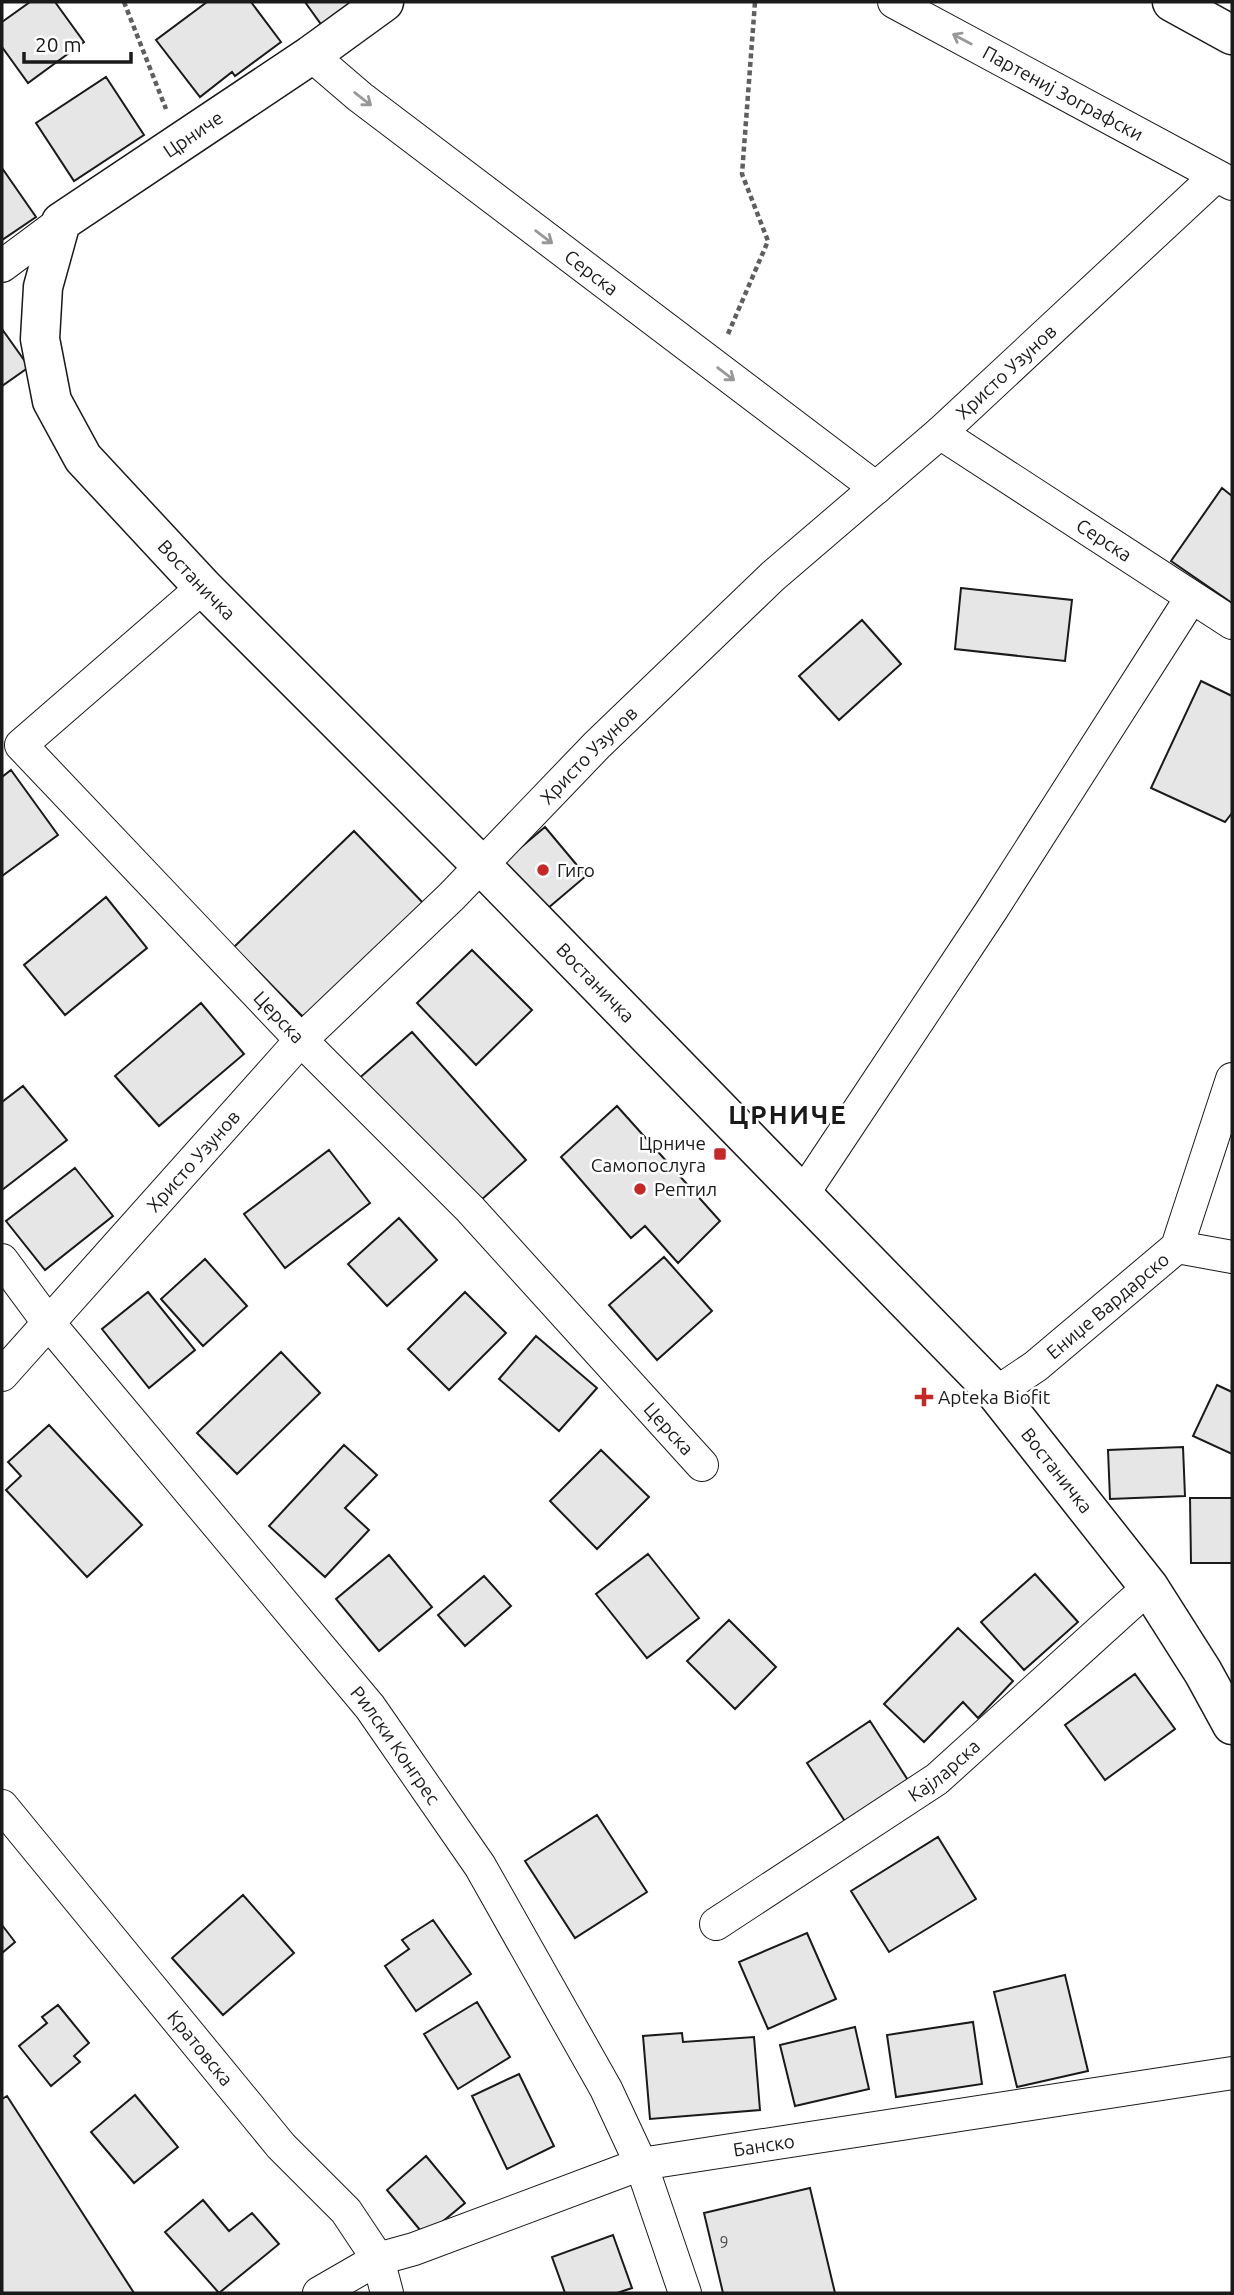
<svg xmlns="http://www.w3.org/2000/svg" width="1234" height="2295" font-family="Ubuntu,sans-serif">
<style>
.building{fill:#e6e6e6;stroke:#1a1a1a;stroke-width:2}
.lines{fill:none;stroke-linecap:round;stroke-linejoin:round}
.street-casing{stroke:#1a1a1a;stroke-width:34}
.secondary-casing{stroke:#1a1a1a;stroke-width:41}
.path{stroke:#5f5f5f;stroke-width:4.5;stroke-dasharray:5 3.5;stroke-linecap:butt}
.street{stroke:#fff;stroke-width:32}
.secondary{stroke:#fff;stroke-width:38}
.oneway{stroke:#989898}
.poi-dot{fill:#c62828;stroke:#fff;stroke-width:2.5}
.labels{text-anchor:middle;stroke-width:5;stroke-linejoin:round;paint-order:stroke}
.number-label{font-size:16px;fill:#4d4d4d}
.street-label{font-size:19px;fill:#1a1a1a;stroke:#fff}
.poi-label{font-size:19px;fill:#1a1a1a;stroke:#fff;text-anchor:start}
.district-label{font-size:26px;font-weight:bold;letter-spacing:2px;fill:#1a1a1a;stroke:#fff}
</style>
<rect width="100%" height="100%" fill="#fff"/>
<path class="building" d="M30,2H55L84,42L28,83L2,47V22Z
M207,2H251L281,42L235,76L232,72L200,97L156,40Z
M305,2H358L323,27Z
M106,77L144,135L74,181L36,123Z
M2,168L36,217L2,240Z
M2,329L29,367L2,386Z
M1222,488L1232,496V603L1171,561Z
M961,588L1072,600L1065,661L955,649Z
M862,620L901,664L839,720L799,676Z
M1201,681L1232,696V813L1225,822L1151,788Z
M11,770L58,835L2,876V777Z
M545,827L586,876L541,914L500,865Z
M354,831L426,906L316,1012L302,1016L234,947Z
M106,897L147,948L65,1015L24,965Z
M472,950L532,1010L476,1065L417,1003Z
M201,1003L244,1054L159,1126L115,1076Z
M412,1032L526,1160L471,1209L356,1081Z
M23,1086L67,1140L2,1190V1102Z
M617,1106L720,1221L678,1263L645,1226L631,1238L561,1157Z
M329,1150L370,1203L285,1268L244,1214Z
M75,1168L113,1216L45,1270L6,1221Z
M399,1218L437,1260L387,1306L348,1264Z
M664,1257L712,1311L657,1360L609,1305Z
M205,1259L247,1306L203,1346L161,1299Z
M148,1292L195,1350L149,1388L102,1329Z
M465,1292L506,1333L449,1390L408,1349Z
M536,1336L597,1388L559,1431L499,1379Z
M281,1352L320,1393L237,1474L197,1433Z
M1217,1385L1232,1392V1454L1193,1436Z
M49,1425L142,1525L87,1577L6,1490L21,1476L8,1462Z
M344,1445L377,1475L345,1508L369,1530L325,1577L269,1526Z
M1183,1447L1185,1496L1110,1499L1108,1450Z
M601,1450L649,1497L597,1549L550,1501Z
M1190,1498H1232V1563H1191Z
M648,1554L699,1618L647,1658L596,1594Z
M389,1555L432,1607L379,1651L336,1599Z
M1035,1574L1078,1622L1024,1670L981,1622Z
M484,1576L511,1606L465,1646L438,1615Z
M729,1620L776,1667L735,1709L687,1661Z
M958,1628L1013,1681L978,1718L963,1702L924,1742L884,1704Z
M1135,1674L1175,1729L1105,1780L1065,1725Z
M870,1721L913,1788L850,1829L807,1763Z
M597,1815L647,1892L575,1938L525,1861Z
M938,1837L976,1899L889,1952L851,1891Z
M243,1895L294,1953L223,2015L172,1958Z
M433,1920L471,1974L416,2011L385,1966L409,1949L402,1940Z
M2,1925L15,1942L2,1953Z
M807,1933L836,1999L768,2029L739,1962Z
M1065,1975L1088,2071L1017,2087L994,1992Z
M477,2002L510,2057L458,2089L424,2034Z
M58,2005L89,2043L74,2056L80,2062L51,2086L19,2046L47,2023L42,2017Z
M973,2022L982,2084L896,2097L887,2035Z
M855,2027L869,2089L795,2106L780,2045Z
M682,2033L683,2042L754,2037L760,2110L650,2119L643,2036Z
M519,2074L554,2146L507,2169L472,2096Z
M135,2095L178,2147L134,2183L91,2132Z
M7,2096L134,2293H2V2099Z
M426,2156L465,2203L425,2236L387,2190Z
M810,2188L835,2293H723L704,2213Z
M203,2200L229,2231L252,2213L279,2244L219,2293L165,2232Z
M613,2235L632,2288L617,2293H565L552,2257Z"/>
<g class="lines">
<defs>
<g id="street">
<path id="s1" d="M894,2L1232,184"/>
<path id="s2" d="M311,55L360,97L876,488"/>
<path d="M2,266L61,222"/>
<path id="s3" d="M940,433L1232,623"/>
<path id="s4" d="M203,587L21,745L301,1040L470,1209L702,1465"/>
<path d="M803,1194L991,911L1191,598"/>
<path d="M1177,1247L1232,1257"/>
<path id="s5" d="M2,1260L47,1321L370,1707L480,1866L606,2089L641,2164L685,2293"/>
<path id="s6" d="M2,1375L301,1040L452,896L597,745L773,576L940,433L1216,176"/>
<path id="s7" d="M996,1393L1036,1366L1177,1247L1232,1079"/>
<path id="s8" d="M2,1806L281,2146L346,2211L378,2259L387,2293"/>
<path id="s9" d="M716,1924L937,1779L1149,1587"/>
<path id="s10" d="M319,2293L378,2259L414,2249L641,2164L1232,2073"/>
</g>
<g id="secondary">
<path id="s11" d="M384,2L311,55L61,222L43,287L40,339L52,401L83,458L203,587L480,864L996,1393L1149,1587L1203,1672L1232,1725"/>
<path d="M1172,2L1232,35"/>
</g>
</defs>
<use href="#street" class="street-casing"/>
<use href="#secondary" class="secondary-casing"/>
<path class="path" d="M124,2L166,109
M728,334L768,241L742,174L755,2"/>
<use href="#street" class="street"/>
<use href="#secondary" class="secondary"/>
</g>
<defs><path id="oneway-shaft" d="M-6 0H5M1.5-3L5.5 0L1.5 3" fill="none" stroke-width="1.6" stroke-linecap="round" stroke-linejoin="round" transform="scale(1.75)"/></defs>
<g class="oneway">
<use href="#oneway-shaft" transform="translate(962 39) rotate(-152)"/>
<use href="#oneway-shaft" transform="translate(363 99) rotate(38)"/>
<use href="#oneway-shaft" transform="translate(544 237) rotate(37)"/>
<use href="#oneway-shaft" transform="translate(726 374) rotate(37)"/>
</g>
<g class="poi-dot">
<circle cx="543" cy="870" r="7"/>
<rect x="713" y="1147" width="14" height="14" rx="3.5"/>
<circle cx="640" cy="1189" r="7"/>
<path d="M920.5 1386.5h7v7h7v7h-7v7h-7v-7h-7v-7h7z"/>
</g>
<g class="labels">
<g class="number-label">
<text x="724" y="2248">9</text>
</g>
<g class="street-label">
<text dy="7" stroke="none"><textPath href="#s1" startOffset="192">Партениј Зографски</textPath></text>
<text transform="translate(193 134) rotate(-34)" y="7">Црниче</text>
<text dy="7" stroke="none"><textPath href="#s2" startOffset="355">Серска</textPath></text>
<text dy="7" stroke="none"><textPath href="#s6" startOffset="1421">Христо Узунов</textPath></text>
<text dy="7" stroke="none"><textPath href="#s3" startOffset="196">Серска</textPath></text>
<text dy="7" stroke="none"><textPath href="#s11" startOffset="805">Востаничка</textPath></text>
<text dy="7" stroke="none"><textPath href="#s6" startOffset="854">Христо Узунов</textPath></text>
<text dy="7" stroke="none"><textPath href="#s11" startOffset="1372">Востаничка</textPath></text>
<text dy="7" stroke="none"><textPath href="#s4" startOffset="616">Церска</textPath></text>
<text dy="7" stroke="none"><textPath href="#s6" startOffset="287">Христо Узунов</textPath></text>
<text dy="7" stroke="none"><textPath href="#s7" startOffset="142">Ениџе Вардарско</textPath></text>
<text dy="7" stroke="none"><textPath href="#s4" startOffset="1183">Церска</textPath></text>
<text dy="7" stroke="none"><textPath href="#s11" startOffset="2044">Востаничка</textPath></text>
<text dy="7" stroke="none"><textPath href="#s5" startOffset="625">Рилски Конгрес</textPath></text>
<text dy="7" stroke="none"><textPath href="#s9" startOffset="275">Кајларска</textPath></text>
<text dy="7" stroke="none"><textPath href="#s8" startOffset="313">Кратовска</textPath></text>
<text dy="7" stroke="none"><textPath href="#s10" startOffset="472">Банско</textPath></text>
</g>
<g class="poi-label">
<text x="557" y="877">Гиго</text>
<text x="706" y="1150" text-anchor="end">Црниче<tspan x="706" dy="22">Самопослуга</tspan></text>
<text x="654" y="1196">Рептил</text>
<text x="938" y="1404">Apteka Biofit</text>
</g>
<g class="district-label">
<text x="788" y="1124">ЦРНИЧЕ</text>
</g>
</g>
<rect width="1234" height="2295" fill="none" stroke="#1a1a1a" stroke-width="7"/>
<path d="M24 52v10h107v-10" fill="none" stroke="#1a1a1a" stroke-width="3.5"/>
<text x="35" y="52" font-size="21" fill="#1a1a1a" stroke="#ffffff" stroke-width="5" paint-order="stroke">20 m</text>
</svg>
